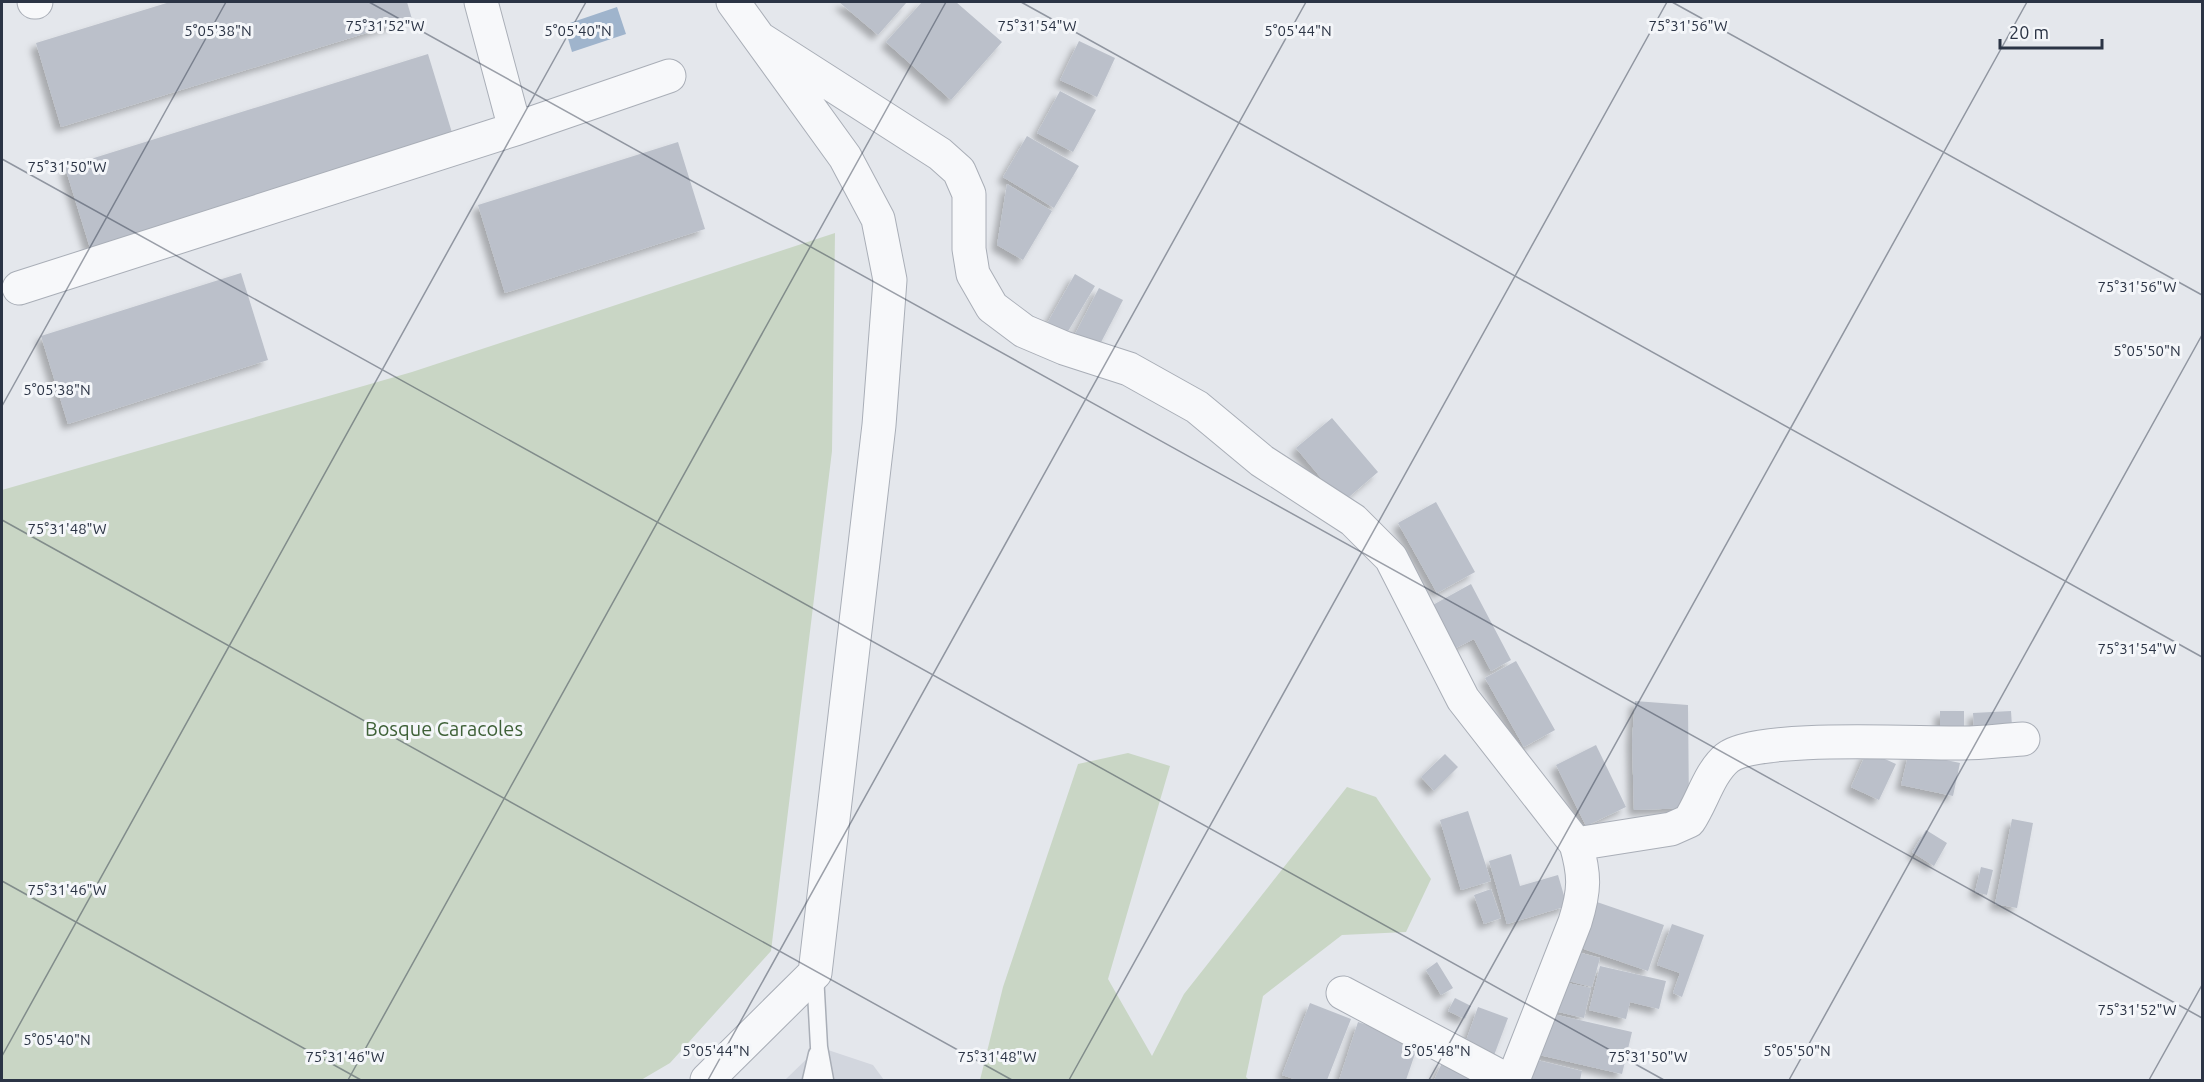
<svg xmlns="http://www.w3.org/2000/svg" width="2204" height="1082" font-family="Ubuntu,sans-serif">
<style>
.built{fill:#d2d6de}
.green{fill:#c9d6c5}
.water{fill:#9fb4cc}
.building{fill:#bbc0ca;filter:url(#shadow)}
.lines{fill:none;stroke-linecap:round;stroke-linejoin:round}
.service-casing{stroke:#a9aeb7;stroke-width:19}
.minor-casing{stroke:#a9aeb7;stroke-width:35}
.service{stroke:#f7f8fa;stroke-width:16}
.minor{stroke:#f7f8fa;stroke-width:33}
.ticks{fill:none;stroke:#2b3445;stroke-width:1.5;stroke-opacity:0.45}
.labels{text-anchor:middle;stroke-width:6;stroke-linejoin:round;paint-order:stroke}
.park-label{font-size:20px;fill:#3f6138;stroke:#f4f6f9}
.ticks-label{font-size:15px;text-anchor:middle;fill:#2b3445;stroke:#f4f6f9;stroke-width:6;stroke-linejoin:round;paint-order:stroke}
</style>
<defs>
<filter id="shadow"><feDropShadow dx="-5.5" dy="5.5" stdDeviation="3" flood-color="#0004"/></filter>
</defs>
<rect width="100%" height="100%" fill="#e4e7ec"/>
<path class="built" d="M819,1047L873,1065L884,1080H785Z"/>
<path class="green" d="M835,233L832,451L771,951L670,1063L641,1080H2V490L412,372Z
M1128,753L1170,766L1108,979L1152,1056L1184,994L1347,787L1376,797L1431,879L1406,932L1342,935L1263,996L1246,1077L1249,1080H980L1003,987L1078,764Z"/>
<path class="water" d="M617,7L626,34L572,52L564,25Z"/>
<path class="building" d="M170,2H407L412,19L61,127L36,43Z
M839,2H907L878,35Z
M922,2H956L1002,42L951,100L886,42Z
M1079,41L1115,58L1097,97L1060,80Z
M428,54L453,136L90,248L65,167Z
M1060,91L1096,110L1073,152L1037,133Z
M1027,136L1079,166L1054,208L1003,177Z
M678,142L705,229L505,293L478,205Z
M1007,184L1052,211L1023,260L997,245Z
M241,273L268,360L68,424L41,336Z
M1075,274L1095,286L1064,338L1045,327Z
M1099,288L1123,300L1098,348L1074,336Z
M1332,418L1378,472L1342,503L1296,448Z
M1436,502L1475,572L1437,593L1398,523Z
M1471,584L1511,660L1491,671L1474,639L1454,649L1431,606Z
M1516,661L1555,730L1524,747L1485,678Z
M1635,701L1688,705L1689,808L1634,810L1632,740Z
M1940,711H1964V734L1940,735Z
M2011,711L2012,727L1974,730L1973,713Z
M1596,745L1626,807L1586,826L1556,765Z
M1867,751L1896,764L1879,800L1851,787Z
M1909,752L1960,763L1953,796L1901,785Z
M1445,754L1458,767L1434,791L1421,777Z
M1468,811L1491,881L1461,890L1440,820Z
M2012,819L2033,823L2017,908L1995,904Z
M1926,830L1947,843L1934,866L1912,852Z
M1511,854L1520,886L1558,875L1567,906L1507,924L1489,861Z
M1981,867L1993,870L1987,895L1975,892Z
M1491,889L1501,918L1484,924L1474,895Z
M1594,901L1664,925L1648,971L1578,947Z
M1672,924L1704,935L1682,997L1673,993L1680,973L1657,965Z
M1570,950L1600,958L1592,987L1561,979Z
M1437,962L1453,988L1441,995L1426,970Z
M1600,966L1666,981L1659,1009L1630,1002L1626,1019L1589,1010Z
M1554,980L1591,988L1584,1018L1546,1009Z
M1455,998L1471,1006L1465,1019L1448,1011Z
M1310,1003L1351,1019L1327,1080H1297L1282,1075Z
M1478,1007L1508,1018L1490,1066L1461,1055Z
M1544,1012L1632,1032L1622,1074L1535,1054Z
M1358,1022L1419,1042L1406,1080H1339Z
M1533,1059L1582,1071L1580,1080H1528Z
M1443,1061L1484,1080H1434Z"/>
<g class="lines">
<defs>
<path id="service" d="M815,974L819,1047L825,1080
M811,1080L817,1054"/>
<path id="minor" d="M34,2H36
M481,2L515,129
M762,40L940,154L959,171L969,194V249L973,274L992,307L1024,331L1064,348L1129,369L1197,407L1262,461L1353,520L1391,558L1463,699L1576,844C1585,875 1585,890 1575,922L1513,1080
M19,288L515,129L669,76
M1576,844L1671,829L1689,821C1702,802 1709,773 1727,758C1756,734 1918,744 1963,743C1983,743 2003,740 2023,739
M1343,993L1507,1080
M707,1080L815,973L879,425L890,280L878,219L845,157L733,2"/>
</defs>
<use href="#service" class="service-casing"/>
<use href="#minor" class="minor-casing"/>
<use href="#service" class="service"/>
<use href="#minor" class="minor"/>
</g>
<path class="ticks" d="M369,2L2202,1018M1021,2L2202,657M1672,2L2202,295M2,159L1664,1080M2,406L226,2M2,520L1012,1080M2,881L361,1080M2,1056L586,2M348,1080L946,2M708,1080L1306,2M1069,1080L1667,2M1429,1080L2027,2M1789,1080L2202,335M2149,1080L2202,985"/>
<g class="labels">
<g class="park-label">
<text x="444" y="736">Bosque Caracoles</text>
</g>
</g>
<g class="ticks-label">
<text x="385" y="31">75°31'52"W</text>
<text x="1037" y="31">75°31'54"W</text>
<text x="1688" y="31">75°31'56"W</text>
<text x="218" y="36">5°05'38"N</text>
<text x="578" y="36">5°05'40"N</text>
<text x="1298" y="36">5°05'44"N</text>
<text x="67" y="172">75°31'50"W</text>
<text x="2137" y="292">75°31'56"W</text>
<text x="2147" y="356">5°05'50"N</text>
<text x="57" y="395">5°05'38"N</text>
<text x="67" y="534">75°31'48"W</text>
<text x="2137" y="654">75°31'54"W</text>
<text x="67" y="895">75°31'46"W</text>
<text x="2137" y="1015">75°31'52"W</text>
<text x="57" y="1045">5°05'40"N</text>
<text x="716" y="1056">5°05'44"N</text>
<text x="1437" y="1056">5°05'48"N</text>
<text x="1797" y="1056">5°05'50"N</text>
<text x="345" y="1062">75°31'46"W</text>
<text x="997" y="1062">75°31'48"W</text>
<text x="1648" y="1062">75°31'50"W</text>
</g>
<rect width="2204" height="1082" fill="none" stroke="#2b3445" stroke-width="6"/>
<path d="M2000 39v9h102v-9" fill="none" stroke="#2b3445" stroke-width="3"/>
<text x="2009" y="39" font-size="18" fill="#2b3445" stroke="#f4f6f9" stroke-width="4.5" paint-order="stroke">20 m</text>
</svg>
